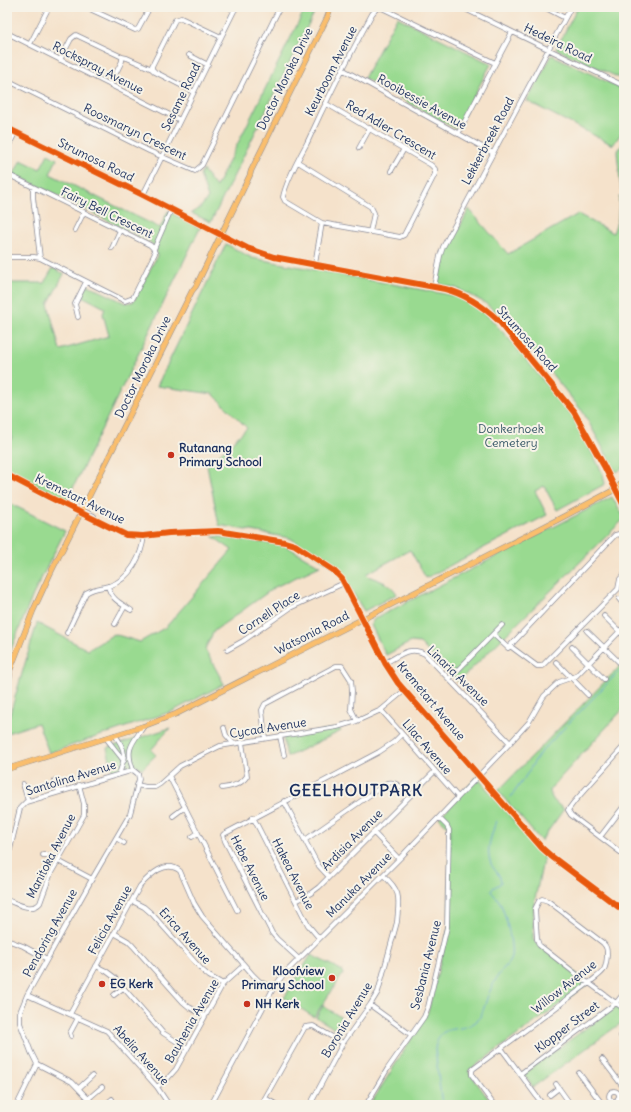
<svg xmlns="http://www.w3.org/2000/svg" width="631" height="1112" font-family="Delius,sans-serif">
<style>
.green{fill:#99da90;stroke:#5a8477}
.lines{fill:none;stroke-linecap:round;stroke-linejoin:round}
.stream{stroke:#6aa0d8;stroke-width:1}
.minor-casing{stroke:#888894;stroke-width:5.5}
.major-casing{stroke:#888894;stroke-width:6}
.minor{stroke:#fff;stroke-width:4}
.major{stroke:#fabe6d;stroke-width:5}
.cycleway-casing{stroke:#f7f3e8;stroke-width:8}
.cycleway{stroke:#e8590c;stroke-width:6}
.poi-dot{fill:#c8321e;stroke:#f7f3e8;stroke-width:1.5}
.labels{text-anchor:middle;stroke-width:4;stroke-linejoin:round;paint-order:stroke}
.street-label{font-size:12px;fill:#1b2f5e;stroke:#f7f3e8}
.park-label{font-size:12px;fill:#3a5a6a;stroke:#f7f3e8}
.poi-label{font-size:12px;font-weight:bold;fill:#1b2f5e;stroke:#f7f3e8;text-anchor:start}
.district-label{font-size:16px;font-weight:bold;letter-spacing:1px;fill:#1b2f5e;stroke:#f7f3e8}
</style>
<rect width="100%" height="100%" fill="#f7f3e8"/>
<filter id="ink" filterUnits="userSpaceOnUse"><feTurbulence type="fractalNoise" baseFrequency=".025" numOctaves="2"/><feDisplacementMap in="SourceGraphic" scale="8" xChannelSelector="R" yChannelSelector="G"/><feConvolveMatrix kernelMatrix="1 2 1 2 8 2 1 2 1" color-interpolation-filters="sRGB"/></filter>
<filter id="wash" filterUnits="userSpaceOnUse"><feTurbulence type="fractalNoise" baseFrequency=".012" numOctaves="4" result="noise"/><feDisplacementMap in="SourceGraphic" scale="16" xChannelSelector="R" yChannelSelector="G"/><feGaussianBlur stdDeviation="0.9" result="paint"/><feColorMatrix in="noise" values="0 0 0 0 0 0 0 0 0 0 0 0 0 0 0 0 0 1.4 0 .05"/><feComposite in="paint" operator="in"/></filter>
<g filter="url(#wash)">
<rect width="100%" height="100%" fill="#f5e2cb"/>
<path class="green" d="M306,7H317L211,222L191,213L200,208L208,198L200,175L203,170L216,187Z
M578,7H624V80L556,49Z
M397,17L491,64L456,129L364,78Z
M552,55L624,90V129L613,145L527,101Z
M624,142V190H621L617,152Z
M48,154L57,159L50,174L160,228L168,211L200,228L67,500L7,470V449L12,437L7,414V283H44L53,268L64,274L48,304L60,350L109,336L103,314L105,308L82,296L88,285L125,303L133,302L135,299L157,256C157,249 154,246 149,241L14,174L21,160L40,169Z
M619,196L624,197V468L616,472L583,412L518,333L498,314L485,303L469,294L456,288L438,284L443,260L469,209L508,254L578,214L613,233L618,219Z
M226,244L252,258L456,296L486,314L510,340L574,418L603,474L605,484L557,510L544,486L535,491L547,515L426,578L410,550L366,574L368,576C378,580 391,583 397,594L364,611L339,570L290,538L219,525L207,466L247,428L213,394L157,386Z
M612,497L624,517V519L458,682L420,643L411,642L386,655L371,625L374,619Z
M7,502L65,531L33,595L7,659Z
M212,536L284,545L320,566L275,587L214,631L205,649L224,684L173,711L49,753L38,723L7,733V724L37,623L88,650L114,634L140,642L166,627L232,550Z
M624,662V708L550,789C550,799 556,803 564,809L541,841L498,791Z
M170,728L151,750L156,755L142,769L137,765L113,772L107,748Z
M339,728L341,731L287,757L283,737Z
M477,777L544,856L534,904L533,940L589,983L468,1071L493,1105H370L428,1012L449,926L450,828L439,818Z
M311,955L341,970L343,974L314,1017L284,998Z
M323,1006L342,1018L335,1029L316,1017Z
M615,1007H619L624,1013V1021L533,1087L523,1074Z"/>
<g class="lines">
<path class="stream" d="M511,797L525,777L539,754L624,666
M442,1105L435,1049C439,1021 459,1034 474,1023C483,1018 485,1002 489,993C492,987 495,980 499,974C502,969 508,965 510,960C515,950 505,910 499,901C497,897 493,895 491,891L493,888L501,883C501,874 495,872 491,864C485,850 492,835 496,821"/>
</g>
</g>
<g filter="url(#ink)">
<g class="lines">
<defs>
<path id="minor" d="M89,7L92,10L135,30L138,29L150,7
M228,7L235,10
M461,7L624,86
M544,7L565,18
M7,33L180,120
M30,44L49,7
M189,55L208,65
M122,57L127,58L152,69
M60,60L71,39L76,35L120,56L122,57V61L110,85
M342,69L493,153
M7,80L149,151L195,171L202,165L280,7
M194,92L155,72L152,69V66L175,20L181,18L221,37
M325,103L431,165L435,169V174L404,235L400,237L322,223L285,201L283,197C286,181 299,158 307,143C327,99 349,56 372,14L377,8H382L495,63
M7,128L143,195L247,248L274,257L445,289C465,294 484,307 499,321L574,412L604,466L624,506
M458,134L512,32
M359,148L370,128
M7,149L15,133
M298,162L371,207L374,213L370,232
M391,171L404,149
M7,174L150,245L153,248L155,253L133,298L125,301L40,258L34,257H7
M33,187V197L40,258
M143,195L236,7
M75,230L84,212
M112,248L120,230
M154,249L171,210
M315,264L322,223
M434,287L440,256L443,247L571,7
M78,317L75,304L86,282
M7,475L49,497L126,535L143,536L169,533L218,531L285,542L295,545L333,570L342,579L385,663L398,683L542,848L551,856L624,911
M70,504L94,516
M108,586C111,599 120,603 131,610
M619,599L624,605
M604,616L624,636
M115,624L125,606
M587,631L620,663
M67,633L86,593C93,588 101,588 109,586C131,579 142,555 144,535
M493,634L508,648L615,535L619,534L624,538
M510,646L537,666H542L618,589L620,579L624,575
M572,647L604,679
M227,650L243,641L290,608L344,583
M556,662L588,695
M385,663C399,656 410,645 425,654L510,743
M449,679L502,625
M381,710L458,797
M224,728L226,735L233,743
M115,735C126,750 126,756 119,774
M280,736L284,755
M106,738L124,761
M265,738L262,710L265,704L336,666H342L351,680L352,691L351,709L357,721
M624,746L574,802L568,810L571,815L624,855
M133,770C125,748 132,744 144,726
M169,776L237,910
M55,780L59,792
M23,784L28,801
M137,785L146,787H155L160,784L180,766L220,746L337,727L357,721L381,710L405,690
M222,788C231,787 242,784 247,776L242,742
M284,801L318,865L329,877
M173,816L185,807
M253,817L308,925L319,938
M374,833L399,859
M192,837L198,833
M600,837L624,806
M116,838L124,843
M305,840L387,783C397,780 403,790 410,796
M43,855H47L92,879
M7,862L20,808L26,802L127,772L133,770L138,774L139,779L130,814L92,879L27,995L20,1012V1023L31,1052L37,1064L72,1082L94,1105
M7,900C16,903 32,913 40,903L51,873L84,815V804L79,785
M132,901L144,907L152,914L202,970L209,976L223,984
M296,901L311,893L319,887L435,771
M114,933L128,941L133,946L183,1002L189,1007L205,1016
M7,940L23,946L47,959
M299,959L277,939L272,933L225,841L223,835L224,834L379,752L394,742L402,734
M96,966L106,971L114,977L163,1033L187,1048
M27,995L107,1031L157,1087L169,1105
M114,995L123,988
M370,1005L410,1034
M70,1014L140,886C150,875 166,859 180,871L194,903L202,916L253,975L259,981L273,989
M71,1036L70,1033L78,1018
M621,1036L624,1040
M501,1048L543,1105
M602,1059L624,1088
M579,1073L603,1105
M520,1074L616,1003L624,993
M556,1084L571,1105
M157,1087L168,1078L176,1069L223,984L244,965
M79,1088L92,1076
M609 1096a5 5 0 1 1 10 0a5 5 0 1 1-10 0Z
M550,1095L559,1088
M265,1098L277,1105
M618,1098L624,1105
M88,1099L102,1087
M7,1103L12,1105
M17,1105L37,1064
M105,1105L112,1099
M211,1105L273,989L283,975L399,859L510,743L529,722L544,696L559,682L576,676L624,627
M261,1105L305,1027L313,1026L343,1043
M310,1105L343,1043L370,1005L378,992L397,922C399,898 402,892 383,875
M366,1105L388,1068L424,1017L428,1007L447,927L449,830L447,826L439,818
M494,1105L472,1075V1071L473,1069L589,983C602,972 606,973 607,955C607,950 607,947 603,943L548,901L542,899L539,901L535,909L537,939L539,945L585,981L589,983L616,1003L624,1009
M563,1105L568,1101"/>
<path id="major" d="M616,488L624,482
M7,678L33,611L50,574L192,291L196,286L250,175L251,171L327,18L331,7
M7,688L10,674
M7,769L144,726L176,714L557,520L616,489L624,486"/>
</defs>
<use href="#minor" class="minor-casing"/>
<use href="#major" class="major-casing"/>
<use href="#minor" class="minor"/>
<use href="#major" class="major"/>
<defs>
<path id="cycleway" d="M7,128L143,195L247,248L274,257L445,289C465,294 484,307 499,321L574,412L604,466L624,506
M7,475L49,497L126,535L143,536L169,533L218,531L285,542L295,545L333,570L342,579L385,663L398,683L542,848L551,856L624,911"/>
</defs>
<use href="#cycleway" class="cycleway-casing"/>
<use href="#cycleway" class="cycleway"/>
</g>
</g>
<g class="poi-dot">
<circle cx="171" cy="455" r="4"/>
<circle cx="332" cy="978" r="4"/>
<circle cx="102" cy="984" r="4"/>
<circle cx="247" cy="1004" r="4"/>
</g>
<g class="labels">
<g class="street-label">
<text transform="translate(558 43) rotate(26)" y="4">Hedeira Road</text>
<text transform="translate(98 68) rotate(27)" y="4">Rockspray Avenue</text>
<text transform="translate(331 71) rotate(-63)" y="4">Keurboom Avenue</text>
<text transform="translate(285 79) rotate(-64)" y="4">Doctor Moroka Drive</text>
<text transform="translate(181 97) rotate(-64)" y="4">Sesame Road</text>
<text transform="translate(422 102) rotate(29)" y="4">Rooibessie Avenue</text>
<text transform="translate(391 130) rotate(31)" y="4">Red Adler Crescent</text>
<text transform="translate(135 132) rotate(26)" y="4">Roosmaryn Crescent</text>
<text transform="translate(488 141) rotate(-62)" y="4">Lekkerbreek Road</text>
<text transform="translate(96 160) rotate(26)" y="4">Strumosa Road</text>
<text transform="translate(107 213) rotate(26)" y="4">Fairy Bell Crescent</text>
<text transform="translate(527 339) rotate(48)" y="4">Strumosa Road</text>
<text transform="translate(143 367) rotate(-64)" y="4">Doctor Moroka Drive</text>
<text transform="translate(80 499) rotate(26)" y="4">Kremetart Avenue</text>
<text transform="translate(269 613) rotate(-33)" y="4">Cornell Place</text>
<text transform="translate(312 633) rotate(-27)" y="4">Watsonia Road</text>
<text transform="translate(458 676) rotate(44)" y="4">Linaria Avenue</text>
<text transform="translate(431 701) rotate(50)" y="4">Kremetart Avenue</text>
<text transform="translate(268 728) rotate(-9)" y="4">Cycad Avenue</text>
<text transform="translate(427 747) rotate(49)" y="4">Lilac Avenue</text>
<text transform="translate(71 778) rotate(-17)" y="4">Santolina Avenue</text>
<text transform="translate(352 840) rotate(-45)" y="4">Ardisia Avenue</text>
<text transform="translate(51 856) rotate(-63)" y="4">Manitoka Avenue</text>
<text transform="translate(250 868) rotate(63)" y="4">Hebe Avenue</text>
<text transform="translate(293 874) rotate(63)" y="4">Hakea Avenue</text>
<text transform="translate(359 885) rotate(-45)" y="4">Manuka Avenue</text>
<text transform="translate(110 920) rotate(-61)" y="4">Felicia Avenue</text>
<text transform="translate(50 933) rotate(-61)" y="4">Pendoring Avenue</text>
<text transform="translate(185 936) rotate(48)" y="4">Erica Avenue</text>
<text transform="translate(426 965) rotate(-76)" y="4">Sesbania Avenue</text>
<text transform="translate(564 987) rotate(-38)" y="4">Willow Avenue</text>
<text transform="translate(347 1020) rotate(-59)" y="4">Boronia Avenue</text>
<text transform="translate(192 1021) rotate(-60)" y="4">Bauhenia Avenue</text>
<text transform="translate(567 1027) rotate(-37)" y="4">Klopper Street</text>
<text transform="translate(141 1055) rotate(48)" y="4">Abelia Avenue</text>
</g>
<g class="park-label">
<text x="511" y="433">Donkerhoek<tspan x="511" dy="14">Cemetery</tspan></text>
</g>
<g class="poi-label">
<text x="179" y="452">Rutanang<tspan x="179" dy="14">Primary School</tspan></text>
<text x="324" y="975" text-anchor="end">Kloofview<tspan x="324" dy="14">Primary School</tspan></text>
<text x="110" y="988">EG Kerk</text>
<text x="255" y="1008">NH Kerk</text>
</g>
<g class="district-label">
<text x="356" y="796">GEELHOUTPARK</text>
</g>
</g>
<rect width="631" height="1112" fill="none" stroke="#f7f3e8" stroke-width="24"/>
</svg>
